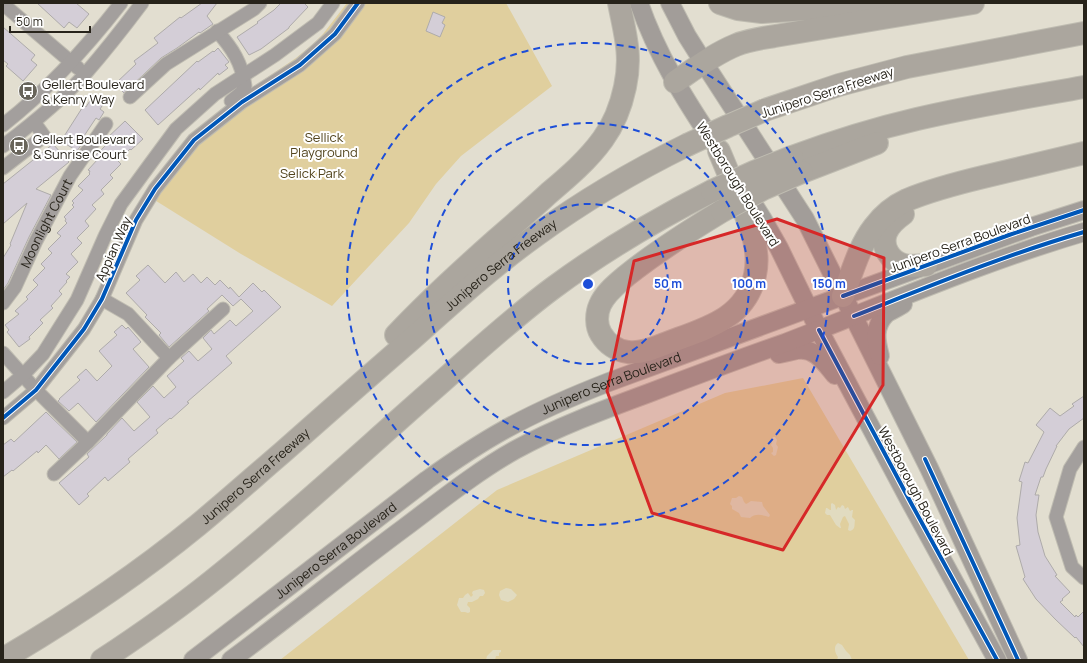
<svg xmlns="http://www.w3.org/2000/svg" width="1087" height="663" font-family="Manrope,sans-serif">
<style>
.green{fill:#e0cf9e}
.sand{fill:#e1dbc0}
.building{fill:#d4ced7;stroke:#aeabaa}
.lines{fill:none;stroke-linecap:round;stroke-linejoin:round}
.minor-casing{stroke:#bfbcb1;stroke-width:15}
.secondary-casing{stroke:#bfbcb1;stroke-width:20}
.motorway-casing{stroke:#bfbcb1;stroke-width:24}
.minor{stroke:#a39f9d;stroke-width:13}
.secondary{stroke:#a29d99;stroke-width:18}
.motorway{stroke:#aba69e;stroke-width:22}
.motorway-bridge-casing{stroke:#bfbcb1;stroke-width:24;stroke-linecap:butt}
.motorway-bridge{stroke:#aba69e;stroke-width:22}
.cycleway-casing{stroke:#fff;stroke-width:6}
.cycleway{stroke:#0057b8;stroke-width:4}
.marked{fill:#d62828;fill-opacity:0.2;stroke:#d62828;stroke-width:3;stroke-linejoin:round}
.ring{fill:none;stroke:#1d4ed8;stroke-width:2;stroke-dasharray:7 5}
.labels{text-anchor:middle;stroke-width:4;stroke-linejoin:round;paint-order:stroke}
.poi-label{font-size:13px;fill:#27231a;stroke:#fff;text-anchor:start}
.street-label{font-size:13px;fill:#27231a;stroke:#fff}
.park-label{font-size:13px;fill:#52441d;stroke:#fff}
.centre{fill:#1d4ed8;stroke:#fff;stroke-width:2}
.ring-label{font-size:12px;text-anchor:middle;font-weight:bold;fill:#1d4ed8;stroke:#fff;stroke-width:4;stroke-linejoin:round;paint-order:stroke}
</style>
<rect width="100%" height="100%" fill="#e2ded0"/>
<path class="green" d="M347,3H506L552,86L461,156L436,184L409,223L332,306L241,254L145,194L234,100L296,58L313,44L323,34Z
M803,378L969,660H280L497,490L725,393Z"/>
<path class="sand" d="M773,437H775L777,440L776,444L778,447L776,455L774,456L771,453L773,452V448L771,445L772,443L771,440Z
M739,496L742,497L744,502L746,504L748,503L751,501L762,502L763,506L770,515L769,517C763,515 755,513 750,518L741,517L739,513L732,509V506L730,504L732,498H736Z
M832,503L835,505L836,510L838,507L840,508L842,505L844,506L845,509L848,507L850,511L852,510H853L852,517L855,520C854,525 856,529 850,531L848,530L849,524L845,516L843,517L840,524L841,528H840L836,525L830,515H827L825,513L826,508H827L830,510H831V504Z
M506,588L511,589L517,595L514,599L508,602L501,600L499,595L500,591Z
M480,589L484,590L485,593L483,596H480L478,599L472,602H468L467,605L470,608V612L468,613L465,612H461L457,605L459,598H463L465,595L468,593L471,597L473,595L472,593L473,591Z
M838,643L842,645L846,651L850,655L852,660H837L838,657C835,653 833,646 838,643Z
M493,650H501V652L499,653V656H496L495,660H486L487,656Z"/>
<path class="building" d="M37,3H76L89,14L77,28L69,22L64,28Z
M202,3H217L207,16L213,24L200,33L199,32L177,48L161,58L124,93L115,84L136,64L134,61L158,43L154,38L180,17L181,18Z
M281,3H304L308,7L289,27V28L261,49L249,55L237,37L258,23L257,22L274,10Z
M433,12L445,17L442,23L445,25L440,37L426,31Z
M3,27L35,55L31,60L37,65L23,81L6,66L8,64L3,60Z
M218,48L229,62L225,65L228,68L219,75L218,73L200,90L199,88L158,125L145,110L197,61L198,62L213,51L214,52Z
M93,96L104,103L100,109L104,112L99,120L96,118L84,136L86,138L77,151L61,141L84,105L86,107Z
M125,121L143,139L131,150L130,149L118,161L121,164L110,175L113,178L101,190L104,194L92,205L96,209L85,221L89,226L77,238L82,243L71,254L78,262L66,274L70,277L66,281L67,282L59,291L62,294L51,306L53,308L40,320L43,323L29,337L30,339L19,347L7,332L9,330L5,325L19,314L15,311L28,299L26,297L38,285L33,280L45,268L41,264L52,253L48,249L61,236L57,233L67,223L65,221L66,219L64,217L74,207L72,205L74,203L72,201L83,190L78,186L90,174L89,173L90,171L88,170L98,159L95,156L107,144L104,141L105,140Z
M53,144L69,162L36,189L51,195L29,237L8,283L3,290V258L11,245L10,244L27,203L3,224V184Z
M148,265L165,283L176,272L184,282L193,274L201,283L207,277L215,285L220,280L229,289L230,287L239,297L253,283L262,292L264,290L281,307L226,356L232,363L187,402L189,403L171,419L170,418L156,430L158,433L128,459L130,462L108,481L105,477L87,494L89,496L79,505L59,483L89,457L87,454L107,435V434L122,418L134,431L150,417L137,402L153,386L164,398L176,387L167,376L184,361L181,358L189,351L198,361L212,349L203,338L211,330L214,334L230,320L236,326L253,311L241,299L233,306L222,295L207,309L209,311L169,347L159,335L161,333L145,317L147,315L126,293L140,280L136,276Z
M122,325L126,329L128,327L141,342L133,349L149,367L96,422L78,403L69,411L58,401L60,399H59L80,380L77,377L86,369L97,381L112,366L99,351L117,335L114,332Z
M1084,396V418L1069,429L1056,446H1057L1046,469L1043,477H1041L1035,495H1039L1036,515L1038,532L1045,556L1057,575L1055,576L1070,592L1062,599L1063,600L1060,602L1075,617L1076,615L1078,617L1084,611V647L1076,637L1075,638L1055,619L1036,599L1023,579L1025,577L1016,546L1020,545L1017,518L1022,482L1019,481L1025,462L1028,463L1044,432L1036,425L1050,408L1060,416L1074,406L1072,404Z
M46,412L77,442L59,459L46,445L38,453L37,451L13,471L12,470L3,477V445L11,439L14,442Z"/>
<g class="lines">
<defs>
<g id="minor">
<path d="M3,4L78,68"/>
<path d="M217,31C232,48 242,63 245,86L242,92L231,101"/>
<path d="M130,97L166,64L254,9L260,3"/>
<path d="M3,125C48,90 86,48 121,3"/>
<path d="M3,146C32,124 62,100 86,73C106,50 124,27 142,3"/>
<path d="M3,168L44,136L34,122"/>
<path d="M102,299L128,314L169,358"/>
<path id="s1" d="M3,303L15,287L36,241L70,176L106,124"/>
<path d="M3,353L36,390L88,442"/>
<path d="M3,392L23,375L43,354L77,300L105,236L121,204L148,167L176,129L215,94L275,55L318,23L333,3"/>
<path d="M3,418L36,390L84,329L102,299L136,220L155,189L194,140L242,102L300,65L335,34L358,3"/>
<path d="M1084,447L1070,469L1056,517L1072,567L1084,578"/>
<path d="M54,474L88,442L169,358L223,309"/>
</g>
<g id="secondary">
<path d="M639,3C657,55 685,100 716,146"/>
<path d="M670,3L687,36L704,63L805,219L929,468L1018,660"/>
<path d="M742,186L762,218L779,248L819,330L911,503L997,660"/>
<path d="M779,354C785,353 791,351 797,350C815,347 825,363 835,375"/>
<path d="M880,356C876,341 873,327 886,314C891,310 898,308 903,304"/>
<path id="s2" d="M193,660L427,480C452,462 477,445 504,430C538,411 573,396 609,382L976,247L1031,227L1084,210"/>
<path d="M231,660C289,617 346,571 404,528C440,501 476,472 515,450C557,427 603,410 649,393C694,376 739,359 785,343C884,305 982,262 1084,232"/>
</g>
<g id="motorway">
<path d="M720,3L738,9L762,12L896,3"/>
<path d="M675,82C694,69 714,54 736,45C748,40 762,38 775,36L973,3"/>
<path d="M765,110L839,85L907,67L1084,33"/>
<path d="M719,151C726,167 732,183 739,199C749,223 761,248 755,275C746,317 708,328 672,341C658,346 643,354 628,352C617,351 607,344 601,334C596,326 596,314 600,305C605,293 617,284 626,276C656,252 689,231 722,211"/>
<path d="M792,157C833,142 874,129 917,119C972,106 1028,97 1084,87"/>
<path d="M802,172L877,143"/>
<path d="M903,214C896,219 889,225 886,233C881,247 890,261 904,265C910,267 919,265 926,265"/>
<path d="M843,296C852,273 859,246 874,227C883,215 894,206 907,200C931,190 958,183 983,177C1017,169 1050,161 1084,153"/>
<path d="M396,335C428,301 462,270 497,239C514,224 532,209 549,193C568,177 588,160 603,139C614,124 621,106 625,87C632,55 625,34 619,3"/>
<path id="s3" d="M3,659C71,619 137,575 198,525C227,501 255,476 283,452C326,414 369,376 413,338C453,302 492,267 535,236C583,201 634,171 687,145"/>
<path d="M102,660C140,635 177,609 212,581C284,524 352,461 420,401C464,363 507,322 553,288C603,251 657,219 712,191"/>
</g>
</defs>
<use href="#minor" class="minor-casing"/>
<use href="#secondary" class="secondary-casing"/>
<use href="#motorway" class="motorway-casing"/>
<use href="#minor" class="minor"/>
<use href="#secondary" class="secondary"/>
<use href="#motorway" class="motorway"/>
<defs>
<path id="motorway-bridge" d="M687,145L728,126L765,110
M712,191L754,172L792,157
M722,211L763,189L802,172"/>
</defs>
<use href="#motorway-bridge" class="motorway-bridge-casing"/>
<use href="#motorway-bridge" class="motorway-bridge"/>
<defs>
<path id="cycleway" d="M843,296L1009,235L1084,210
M854,316C930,286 1005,255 1084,232
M819,330L911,503L997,660
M3,418L36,390L84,329L102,299L136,220L155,189L194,140L242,102L300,65L335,34L358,3
M925,459L1018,660"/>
</defs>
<use href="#cycleway" class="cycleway-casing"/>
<use href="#cycleway" class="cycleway"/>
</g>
<path class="marked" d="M777,219L884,258L883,385L783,550L652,513L607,391L634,261Z"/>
<g class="ring">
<circle cx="588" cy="284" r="80"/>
<circle cx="588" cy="284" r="161"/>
<circle cx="588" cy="284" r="241"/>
</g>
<defs>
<symbol id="bus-disc" viewBox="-11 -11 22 22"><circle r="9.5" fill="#68645a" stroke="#fff"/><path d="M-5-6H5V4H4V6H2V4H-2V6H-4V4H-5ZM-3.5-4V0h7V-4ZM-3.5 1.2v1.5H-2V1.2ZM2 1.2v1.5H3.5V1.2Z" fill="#fff"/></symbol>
</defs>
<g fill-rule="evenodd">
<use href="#bus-disc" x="17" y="80" width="22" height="22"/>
<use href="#bus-disc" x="8" y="135" width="22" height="22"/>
</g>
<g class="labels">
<g class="poi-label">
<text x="42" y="89">Gellert Boulevard<tspan x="42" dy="15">&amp; Kenry Way</tspan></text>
<text x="33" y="144">Gellert Boulevard<tspan x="33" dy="15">&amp; Sunrise Court</tspan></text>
</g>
<g class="street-label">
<text transform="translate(827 92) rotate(-18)" y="5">Junipero Serra Freeway</text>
<text transform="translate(738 184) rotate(58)" y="5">Westborough Boulevard</text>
<text dy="5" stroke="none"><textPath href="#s1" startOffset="91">Moonlight Court</textPath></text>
<text transform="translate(960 243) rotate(-20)" y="5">Junipero Serra Boulevard</text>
<text transform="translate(113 249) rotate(-66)" y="5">Appian Way</text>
<text dy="5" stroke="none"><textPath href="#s3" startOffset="636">Junipero Serra Freeway</textPath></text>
<text dy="5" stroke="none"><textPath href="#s2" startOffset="504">Junipero Serra Boulevard</textPath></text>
<text dy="5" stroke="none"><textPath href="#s3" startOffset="312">Junipero Serra Freeway</textPath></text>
<text transform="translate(916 491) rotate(62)" y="5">Westborough Boulevard</text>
<text dy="5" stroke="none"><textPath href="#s2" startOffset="180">Junipero Serra Boulevard</textPath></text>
</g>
<g class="park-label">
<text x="324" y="142">Sellick<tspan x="324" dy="15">Playground</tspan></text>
<text x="312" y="178">Selick Park</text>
</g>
</g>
<circle cx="588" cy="284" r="6" class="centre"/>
<g class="ring-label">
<text x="668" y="288">50 m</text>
<text x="749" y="288">100 m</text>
<text x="829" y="288">150 m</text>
</g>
<rect width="1087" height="663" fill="none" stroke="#27231a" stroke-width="8"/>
<path d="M10 26v6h80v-6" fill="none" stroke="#27231a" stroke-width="2"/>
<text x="16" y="26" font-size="12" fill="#27231a" stroke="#ffffff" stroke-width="3" paint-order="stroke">50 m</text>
</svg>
